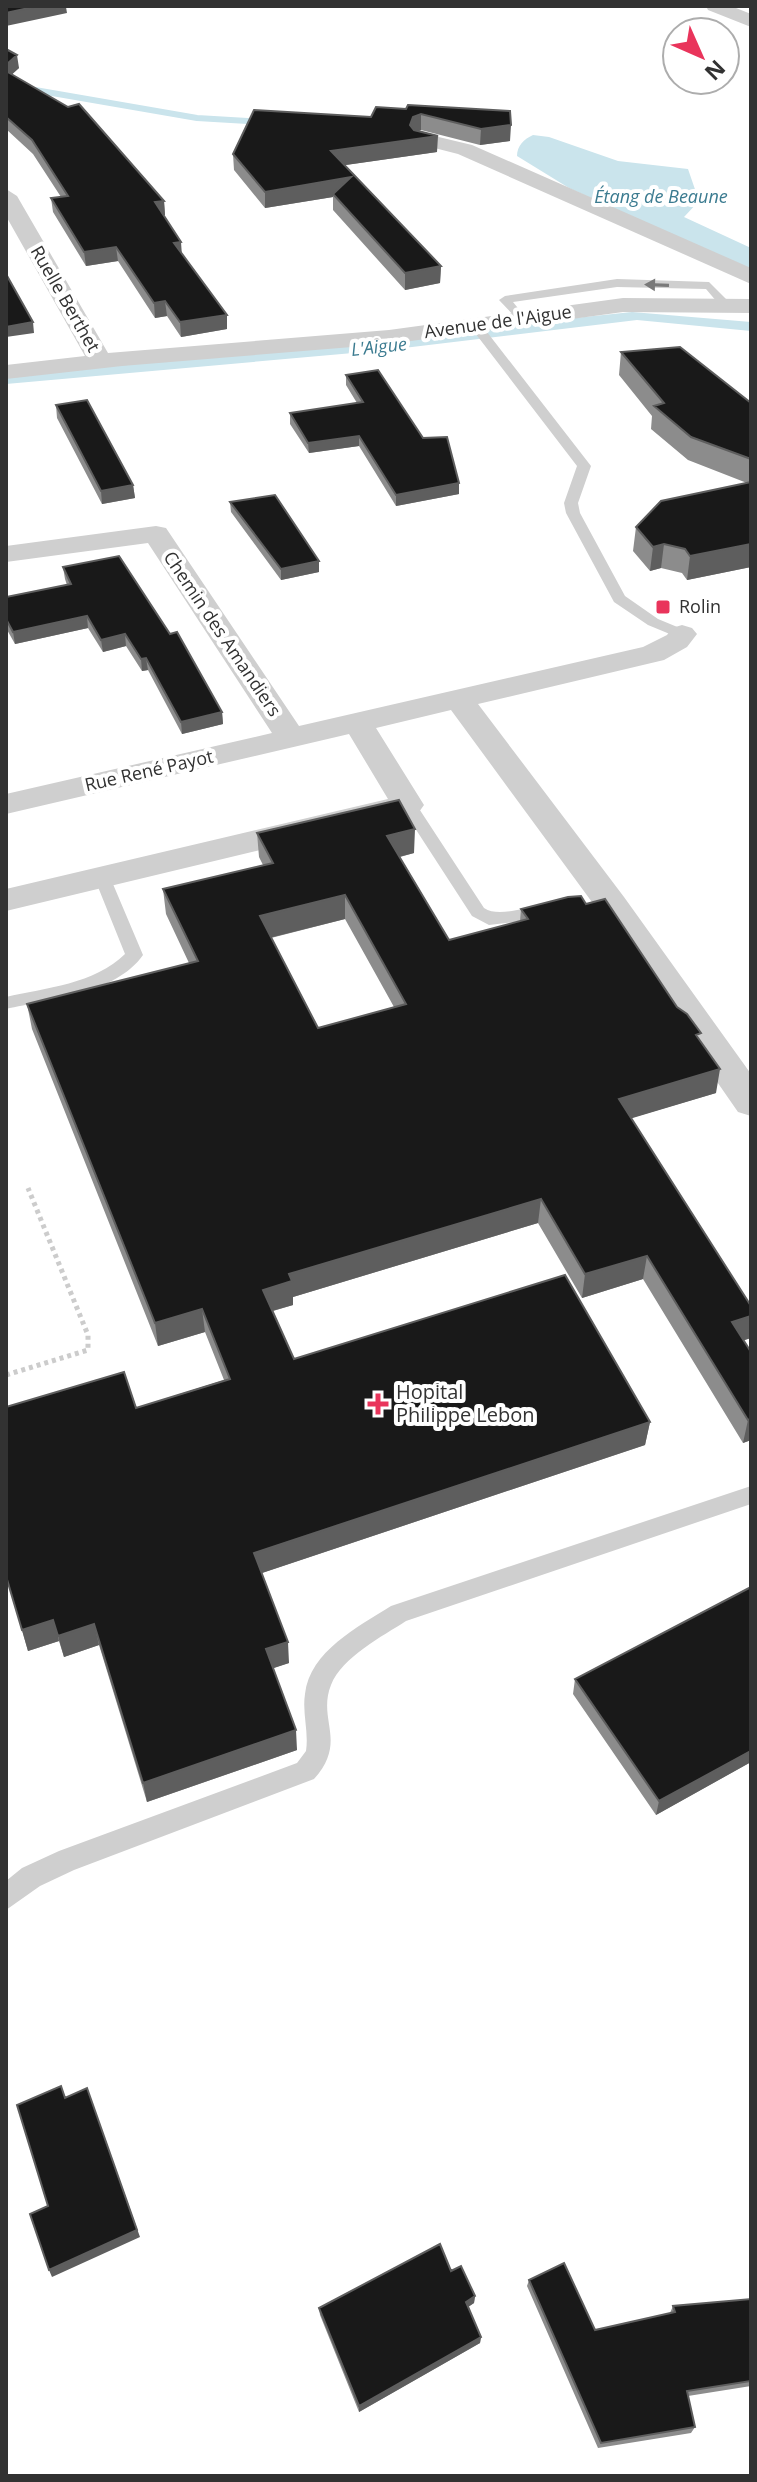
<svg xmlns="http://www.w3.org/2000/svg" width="757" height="2482" font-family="'Open Sans',sans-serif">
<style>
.water{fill:#cae4ec}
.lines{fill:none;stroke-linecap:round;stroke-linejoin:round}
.stream{stroke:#cae4ec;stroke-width:6}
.path{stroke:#ccc;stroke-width:5;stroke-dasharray:4 4;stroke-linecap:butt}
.service{fill:#cfcfcf;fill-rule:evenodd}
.minor{fill:#cfcfcf;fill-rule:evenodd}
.wall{fill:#8c8c8c;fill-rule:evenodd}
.shaded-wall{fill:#5e5e5e}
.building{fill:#191919;stroke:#5e5e5e;stroke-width:2;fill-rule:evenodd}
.oneway{fill:#797979}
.poi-dot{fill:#e9345b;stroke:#fff;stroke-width:3}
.labels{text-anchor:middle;stroke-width:8;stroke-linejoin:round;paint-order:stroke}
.far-water-label{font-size:18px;font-style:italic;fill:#3b7b90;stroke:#fff}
.far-street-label{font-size:18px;fill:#323232;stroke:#fff}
.far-poi-label{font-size:18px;fill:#323232;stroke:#fff;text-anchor:start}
.poi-label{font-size:20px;fill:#323232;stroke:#fff;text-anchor:start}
</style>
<rect width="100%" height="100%" fill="#fff"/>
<path class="water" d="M533,135L549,137L618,161L688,169L699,201L684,217L751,248V271L569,188L517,156C517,146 524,139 533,135Z
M632,312L751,322V331L637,320L387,350L6,384V377Z"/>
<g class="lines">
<path class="stream" d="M6,85L197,118L263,122"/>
<path class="path" d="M6,1375L88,1350V1335L28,1188"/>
<path class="service" d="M617,279L709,282L733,306L723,309L706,289L617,287L513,302L526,318L520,322L499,300L505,296Z
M472,323H480L591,466L578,503L580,513L625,596L658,619L687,631V637H677L648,625L614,602L566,513L564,503L577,466L472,329Z
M408,800L414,801L484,908C504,921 539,897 556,913L553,917L489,925L472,916L400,805Z
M102,872L110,877L143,955C116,994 49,999 6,1009V997C45,988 95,984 125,954L94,877Z
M751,1486V1504L406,1621C383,1636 342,1657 331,1685C317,1720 348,1741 314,1779L74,1870L40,1886L6,1910V1881L22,1868L59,1851L297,1763L306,1751C309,1732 302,1713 305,1694C310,1651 358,1627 391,1606Z"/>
<path class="minor" d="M706,6H731L751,14V27L708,10Z
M422,133L472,145L751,268V284L458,154L415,143L412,139L415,135Z
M6,189L17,196L108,353L389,330L623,298L751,299V313L623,312L389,344L122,366L6,379V365L85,356L6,216Z
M156,526L166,528L299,726L643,647L667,635L672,628L682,625L692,628L697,634L687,647L664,660L478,704L624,897L751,1074V1116L738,1112L600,913L451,710L376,728L424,805L419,812L6,911V889L388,799L349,734L6,814V794L272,733L148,543L6,562V546Z"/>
</g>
<path class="wall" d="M6,49L19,68L12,74L164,201L165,215H163L182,255L227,315V329L181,337L167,316L155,318L118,261L86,266L53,212L51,198L61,197L33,154L6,129Z
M406,109L510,111V141L480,145L421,130L419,131L437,152L345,165L441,266L440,283L405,290L333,210V197L265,208L234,170L233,154Z
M621,352L751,403V567L687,580L682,573L661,568L650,571L633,551L636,527L747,483L688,460L651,429L652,416L619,375Z
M346,375L423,438L459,483V494L396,506L359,446L309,453L290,424V413L357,403L346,385Z
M56,405L133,485L135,498L102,504L57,418Z
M230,502L319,572L281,580L231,512Z
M63,567L222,712L223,724L182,734L148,670L142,671L126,646L103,652L88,628L15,644L6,628V597L67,585L65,579Z
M257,833L414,853L400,857L449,940L520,921L521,909L586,904L677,1007L700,1040L716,1093L631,1118L751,1338L743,1340L751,1440L743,1443L643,1279L582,1298L538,1223L293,1297V1305L273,1311L294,1359L650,1422L645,1445L262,1573L289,1663L273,1668L297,1750L147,1802L99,1645L64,1657L59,1641L28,1651L6,1576L136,1408L224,1380L205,1332L158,1346L32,1029L27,1004L189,963L166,914L163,889L263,865L259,857ZM345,919L394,1007L318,1028L271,938Z
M751,1587V1762L656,1815L573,1694L575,1679Z
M451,2271L475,2296L474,2303L468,2307L481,2337L480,2343L359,2412L320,2315L319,2308Z
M529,2280L595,2330L670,2313L673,2306L751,2299V2386L688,2396L695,2427L691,2433L598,2448L527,2286Z"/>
<path class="shaded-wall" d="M38,6H70L66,7L67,13L6,26V13Z
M17,55L19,68L6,80V65Z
M421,114V130L413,133L438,136L437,152L332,167L331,151L410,125L413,117Z
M511,125L510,141L480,145L481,129Z
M351,177L333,194V197L265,208V192Z
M164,201L165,215L156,216L155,202Z
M181,242L182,256L174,243Z
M116,247L118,261L86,266L84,252Z
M441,266L440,283L405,290V273Z
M165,301L167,316L155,318L154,303Z
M227,315V329L181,337L180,322Z
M33,322L34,333L6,337V327Z
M359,436V446L309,453L308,443Z
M459,483V494L396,506V495Z
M133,485L135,498L102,504L101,491Z
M664,544L661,568L650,571L653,547Z
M751,544V567L687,580L690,556Z
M319,561V572L281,580V569Z
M87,616L88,628L15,644L13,632Z
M125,634L126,646L103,652L101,640Z
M146,658L148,670L142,671L141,659Z
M222,712L223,724L182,734L181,722Z
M415,829L414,853L387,860V836Z
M345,895V919L261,940L260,916Z
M720,1069L716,1093L616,1123L619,1099Z
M541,1199L538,1223L293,1297V1305L265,1313L263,1290L289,1274Z
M647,1256L643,1279L582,1298L585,1274Z
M202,1309L205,1332L158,1346L155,1323Z
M751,1316V1338L727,1346L732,1322Z
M751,1419V1440L743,1443L748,1420Z
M650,1422L645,1445L256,1575L254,1553Z
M53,1620L59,1641L28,1651L22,1630Z
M94,1624L99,1645L64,1657L58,1636Z
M288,1642L289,1663L268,1670L266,1649Z
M296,1730L297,1750L147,1802L143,1783Z
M751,1751V1762L656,1815L659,1801Z
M87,2088L140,2237L52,2277L49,2270Z
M475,2296L474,2303L465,2309L466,2302Z
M481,2337L480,2343L359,2412V2406Z"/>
<path class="building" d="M6,6H38L6,13Z
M6,49L17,55L6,65Z
M6,71L68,107L79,104L164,201L155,202L181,242L174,243L227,315L180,322L165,301L154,303L116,247L84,252L51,198L68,196L32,140L6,117Z
M408,105L510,111L511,125L481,129L421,114L413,117L410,125L414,130L438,136L331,151L441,266L405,273L333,194L351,177L265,192L233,154L254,110L371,117L376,107L406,109Z
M6,274L33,322L6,327Z
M680,347L751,403V459L691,437L654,406L664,403L621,352Z
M378,370L423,438L447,437L459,483L396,495L359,436L308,443L290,413L363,402L346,375Z
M87,400L133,485L101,491L56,405Z
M751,482V544L690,556L685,549L664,544L653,547L636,527L661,501Z
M275,495L319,561L281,569L230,502Z
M119,556L170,634L177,632L222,712L181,722L146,658L141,659L125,634L101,640L87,616L13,632L6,619V597L71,584L63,567Z
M399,800L415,829L387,836L449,940L528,919L521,909L568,897L581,896L586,904L605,899L677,1007L687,1014L701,1033L696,1035L720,1069L619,1099L751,1306V1316L732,1322L751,1352V1419L748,1420L647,1256L585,1274L541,1199L289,1274L292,1281L263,1290L294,1359L565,1275L650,1422L254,1553L288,1642L266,1649L296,1730L143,1783L94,1624L58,1636L53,1620L22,1630L6,1576V1407L124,1372L136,1408L230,1379L202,1309L155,1323L27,1004L198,961L163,889L273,863L257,833ZM345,895L406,1004L318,1028L260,916Z
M751,1587V1751L659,1801L575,1679Z
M61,2086L65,2098L87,2088L137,2230L49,2270L30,2214L48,2206L17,2105Z
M440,2244L451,2271L461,2266L475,2296L466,2302L481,2337L359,2406L319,2308Z
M564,2263L595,2330L675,2312L673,2306L751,2299V2381L687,2391L695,2427L601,2443L529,2280Z"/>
<defs><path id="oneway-solid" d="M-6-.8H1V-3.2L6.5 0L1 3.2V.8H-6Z" transform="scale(2)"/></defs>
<use class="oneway" href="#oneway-solid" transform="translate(657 285) rotate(-178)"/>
<g class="poi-dot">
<rect x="655" y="599" width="16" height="16" rx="4"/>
<path d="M374 1392h8v8h8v8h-8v8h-8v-8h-8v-8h8z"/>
</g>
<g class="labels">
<g class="far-water-label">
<text x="661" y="203">Étang de Beaune</text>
<text transform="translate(379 347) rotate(-6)" y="6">L'Aigue</text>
</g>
<g class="far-street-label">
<text transform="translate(65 299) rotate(60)" y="6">Ruelle Berthet</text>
<text transform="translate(498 322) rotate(-8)" y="6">Avenue de l'Aigue</text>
<text transform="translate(222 634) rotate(56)" y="6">Chemin des Amandiers</text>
<text transform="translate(149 771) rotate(-13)" y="6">Rue René Payot</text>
</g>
<g class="far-poi-label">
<text x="679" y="613">Rolin</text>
</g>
<g class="poi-label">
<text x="396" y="1399">Hopital<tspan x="396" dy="23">Philippe Lebon</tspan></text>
</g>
</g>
<rect width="757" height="2482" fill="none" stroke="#323232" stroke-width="16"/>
<g transform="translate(701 56) rotate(135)"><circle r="38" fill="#ffffff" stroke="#adadad" stroke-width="2"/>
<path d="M0-6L14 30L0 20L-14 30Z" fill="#e9345b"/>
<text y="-12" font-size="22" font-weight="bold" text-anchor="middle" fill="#323232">N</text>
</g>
</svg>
